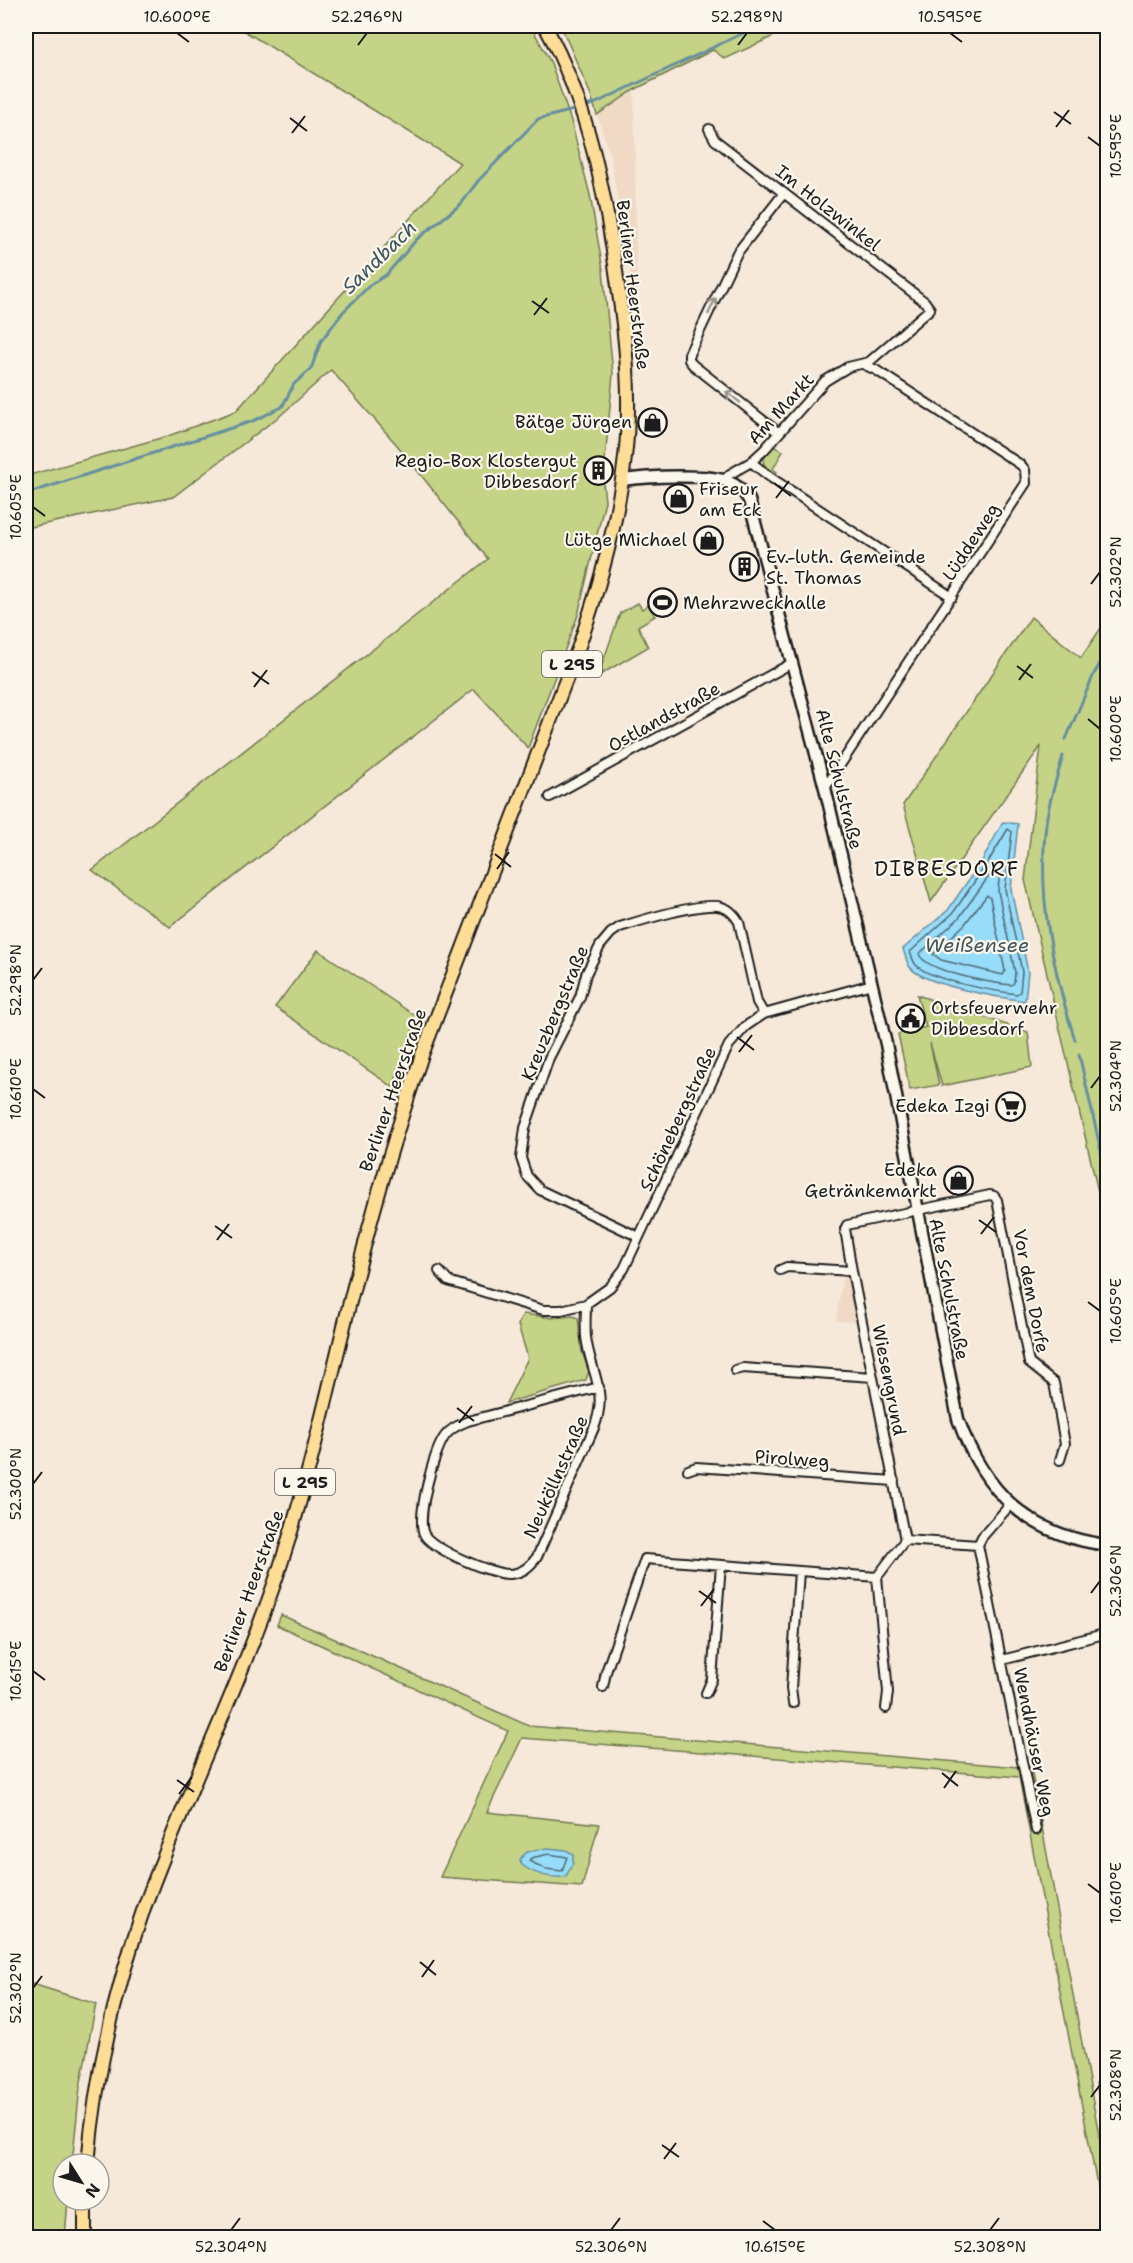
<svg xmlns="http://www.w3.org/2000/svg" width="1133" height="2263" font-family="'Shantell Sans',sans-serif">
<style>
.built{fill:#f0d9c5}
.green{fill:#c5d386;stroke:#707851;stroke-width:1.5}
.water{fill:#97dcf9;stroke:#668fa1;stroke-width:1.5}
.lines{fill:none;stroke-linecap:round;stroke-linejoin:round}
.shore{stroke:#4d6974;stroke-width:1.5}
.stream{stroke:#668fa1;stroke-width:3}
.street-casing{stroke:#1c1c1c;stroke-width:12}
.secondary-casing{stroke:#1c1c1c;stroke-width:15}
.primary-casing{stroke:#1c1c1c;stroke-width:16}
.street{stroke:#fbf7ec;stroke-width:8}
.secondary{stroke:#fbf7ec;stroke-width:10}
.primary{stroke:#ffdd96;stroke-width:12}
.oneway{stroke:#97948e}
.ticks{fill:none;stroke:#1c1c1c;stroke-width:2}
.labels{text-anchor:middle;stroke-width:4.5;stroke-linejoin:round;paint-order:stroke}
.shield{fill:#fbf7ec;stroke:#5f5e5a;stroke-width:1.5}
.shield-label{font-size:16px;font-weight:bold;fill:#1c1c1c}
.street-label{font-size:18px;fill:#1c1c1c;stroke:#fbf7ec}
.poi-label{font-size:18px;fill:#1c1c1c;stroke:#fbf7ec;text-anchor:end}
.water-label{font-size:20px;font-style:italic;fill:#41565e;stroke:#fbf7ec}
.quarter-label{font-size:21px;letter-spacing:1.5px;fill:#1c1c1c;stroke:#fbf7ec}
.neatline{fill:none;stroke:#1c1c1c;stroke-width:2}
.ticks-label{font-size:15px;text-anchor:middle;fill:#1c1c1c}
</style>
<rect width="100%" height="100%" fill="#f6e9da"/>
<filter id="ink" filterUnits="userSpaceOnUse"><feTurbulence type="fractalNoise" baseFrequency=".0167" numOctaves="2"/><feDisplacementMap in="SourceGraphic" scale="12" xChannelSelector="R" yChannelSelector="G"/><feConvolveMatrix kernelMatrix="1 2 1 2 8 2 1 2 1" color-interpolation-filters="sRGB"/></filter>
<g filter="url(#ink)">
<path class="built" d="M634,90L637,309L610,155L597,115Z
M843,1275L849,1276L857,1322L836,1321Z"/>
<path class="green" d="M236,26H531L551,63L571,121L590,195L603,270L613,374L603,482L605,501L578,615L528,748L474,689L170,927L92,870L488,559L397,445L331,370L281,415L173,497L26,528V476L168,436L236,411L460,163Z
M561,26H795L725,59L713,50L634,90L597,115L590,93Z
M773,446L783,451L773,469L777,472L775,476C760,465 760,460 773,446Z
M638,603L642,609L648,605L655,616L638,626L648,647L598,676L620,613Z
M1031,617L1081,658L1107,619V1230L1025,880L1041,746L931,902L903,805Z
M318,950L417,1017L393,1087L275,1007Z
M917,995L1028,1032L1032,1067L942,1086L930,1043L939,1085L910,1090L898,1034L926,1027Z
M523,1314L553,1318L573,1316L578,1318L582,1352L589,1371L586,1380L506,1403L528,1358L518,1325Z
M281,1615L529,1726L1031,1768L1107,2178V2237L1019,1777L522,1738L487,1812L599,1824L582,1887L440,1877L508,1731L277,1625Z
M26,1982L96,2004L80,2087L72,2164H63V2200H68L65,2237H26Z
M1107,2081L1108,2144H1107L1096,2083Z"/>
<path class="water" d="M1003,822L1018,824L1011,889L1028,972L1025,1001C1002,998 921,985 909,966C906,961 905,954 903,949L948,910L983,859Z
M548,1848L566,1850L573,1854V1863L566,1876C552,1880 531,1873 521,1864L520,1859L527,1852Z"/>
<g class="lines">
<path class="shore" d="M1008,829L1012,832L1005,889L1022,972L1020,992L1017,994C994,991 932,981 916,965C913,962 912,956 910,952L953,913L988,862Z
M997,865L1000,868L998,891L1015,972L1014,983L1011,985C992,983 926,972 919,954L958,919Z
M987,895L990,898L1005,971L1003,975L941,960L933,954L964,925Z
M549,1854L567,1857L562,1871L546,1869L529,1861L531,1858Z"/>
<path class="stream" d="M584,107L596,103L758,26
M26,494L253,421L282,407L294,384L311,369L321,341L343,312L370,285L386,275L417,239L461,204L478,181L538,119L578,109
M1066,739L1094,674L1108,650
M1063,756C1057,778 1049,800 1046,823C1037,897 1053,970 1075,1040
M1079,1054L1108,1182"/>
<defs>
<path id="street" d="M709,129L715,140L925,302L930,309L869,362L848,367L825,381L764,450L751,462L730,474L724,480
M779,433L693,365L689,360V354L737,253L784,193
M751,462L770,477L952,597
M825,788L1026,483L1025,470L1021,465L876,370L863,364
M550,797L792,663
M639,1237L540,1190L527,1176L521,1158L525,1128L549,1058L580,997L586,974L600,946L611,933L620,927C639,921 704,901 722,907C729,909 735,915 739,922L757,1002L764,1014
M780,1270L787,1267L852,1271
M439,1271L448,1281L543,1310H561L586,1304
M735,1370L743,1368L873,1377
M599,1387L468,1421C460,1424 451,1428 445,1436C434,1451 416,1517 424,1534C431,1549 493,1575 510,1574C523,1573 530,1566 537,1557L594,1428C609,1391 590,1372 586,1337C585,1326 586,1314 586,1304L610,1287L624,1269L729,1045L746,1026L764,1014L872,984
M688,1470L696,1467L894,1481
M1010,1505L982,1537L978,1545L1036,1830
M978,1545L905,1540L852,1271L845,1229L847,1225L990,1195L994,1196L997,1200L1029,1363L1054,1383L1065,1444L1060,1460
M1002,1660L1108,1633
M603,1687L606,1672L645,1559L877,1577
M706,1693L712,1679L721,1565
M793,1703L791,1688L799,1571
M886,1708L888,1692L877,1577L905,1540"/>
<path id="secondary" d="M622,480C645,477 709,473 729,482C738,485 744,492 749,500L825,788L886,1044L958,1419C984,1492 1029,1536 1108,1545"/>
<path id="primary" d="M88,2164C95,2077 115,1991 144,1908C186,1793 241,1683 280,1567C314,1463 335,1356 363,1251C380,1185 400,1120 422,1055L579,646C600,585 618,522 625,457C632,400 626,342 618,286C606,196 589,105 545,26
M85,2238V2200"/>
</defs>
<use href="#street" class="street-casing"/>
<use href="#secondary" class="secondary-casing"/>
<use href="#primary" class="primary-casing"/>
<use href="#street" class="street"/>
<use href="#secondary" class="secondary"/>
<use href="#primary" class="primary"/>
</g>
<defs><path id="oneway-shaft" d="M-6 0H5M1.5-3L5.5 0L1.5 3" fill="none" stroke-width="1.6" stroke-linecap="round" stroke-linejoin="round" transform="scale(1.5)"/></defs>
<g class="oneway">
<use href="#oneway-shaft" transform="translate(712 306) rotate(-65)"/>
<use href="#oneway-shaft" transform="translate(733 397) rotate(-142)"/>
</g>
</g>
<path class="ticks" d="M177,33L189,42M950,33L962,42M358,45L367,33M738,45L747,33M1054,112L1071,124M290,118L307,131M1056,127L1069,110M292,133L305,116M1088,137L1100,146M532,301L549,313M534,315L547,298M774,483L791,496M776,498L789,481M33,507L45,516M1091,584L1100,572M1017,666L1033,678M252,672L269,684M1019,680L1031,664M254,687L267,670M1088,719L1100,729M495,854L511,867M497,869L509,852M33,980L42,968M737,1037L754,1050M739,1052L752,1035M1091,1088L1100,1076M33,1089L45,1098M979,1220L996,1232M215,1226L232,1238M981,1234L994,1217M217,1240L229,1224M1088,1302L1100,1311M457,1408L474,1421M459,1423L472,1406M33,1484L42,1472M699,1591L716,1603M1091,1593L1100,1581M701,1606L714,1589M33,1671L45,1680M942,1773L958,1786M177,1780L194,1792M944,1788L956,1771M179,1794L192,1777M1088,1884L1100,1893M420,1962L436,1975M422,1977L434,1960M33,1988L42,1976M1091,2097L1100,2085M662,2145L679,2157M664,2159L676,2143M763,2221L775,2230M231,2230L240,2218M611,2230L620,2218M990,2230L999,2218"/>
<defs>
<symbol id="shop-ring" viewBox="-11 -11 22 22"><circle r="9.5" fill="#fbf7ec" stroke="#1c1c1c" stroke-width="1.5"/><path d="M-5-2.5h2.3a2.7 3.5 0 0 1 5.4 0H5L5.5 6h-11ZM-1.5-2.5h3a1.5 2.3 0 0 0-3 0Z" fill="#1c1c1c"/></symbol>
<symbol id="building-ring" viewBox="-11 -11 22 22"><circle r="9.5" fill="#fbf7ec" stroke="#1c1c1c" stroke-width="1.5"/><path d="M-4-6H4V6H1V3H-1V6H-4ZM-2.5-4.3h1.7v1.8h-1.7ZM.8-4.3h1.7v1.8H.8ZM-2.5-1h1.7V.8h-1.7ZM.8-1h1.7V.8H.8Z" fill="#1c1c1c"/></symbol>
<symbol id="stadium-ring" viewBox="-11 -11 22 22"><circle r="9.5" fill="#fbf7ec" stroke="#1c1c1c" stroke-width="1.5"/><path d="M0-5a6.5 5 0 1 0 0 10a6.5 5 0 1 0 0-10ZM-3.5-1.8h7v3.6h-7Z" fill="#1c1c1c"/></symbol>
<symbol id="civic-ring" viewBox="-11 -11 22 22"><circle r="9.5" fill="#fbf7ec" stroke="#1c1c1c" stroke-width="1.5"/><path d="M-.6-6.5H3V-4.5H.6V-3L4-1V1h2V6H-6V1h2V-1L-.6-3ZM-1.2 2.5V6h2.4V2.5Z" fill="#1c1c1c"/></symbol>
<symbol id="supermarket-ring" viewBox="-11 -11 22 22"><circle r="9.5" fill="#fbf7ec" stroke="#1c1c1c" stroke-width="1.5"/><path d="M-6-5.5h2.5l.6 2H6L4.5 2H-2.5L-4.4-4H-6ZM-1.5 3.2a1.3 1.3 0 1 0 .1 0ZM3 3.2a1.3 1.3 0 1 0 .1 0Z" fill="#1c1c1c"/></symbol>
</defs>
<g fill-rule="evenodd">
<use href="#shop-ring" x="636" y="406" width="33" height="33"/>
<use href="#building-ring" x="582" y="454" width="33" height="33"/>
<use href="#shop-ring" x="662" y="482" width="33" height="33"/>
<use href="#shop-ring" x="692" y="524" width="33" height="33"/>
<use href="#building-ring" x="728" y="550" width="33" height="33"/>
<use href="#stadium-ring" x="646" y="586" width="33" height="33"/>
<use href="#civic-ring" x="894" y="1002" width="33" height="33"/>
<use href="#supermarket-ring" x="994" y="1090" width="33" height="33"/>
<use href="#shop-ring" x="942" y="1164" width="33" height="33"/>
</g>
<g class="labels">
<g class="shield">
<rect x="542" y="651" width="60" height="26" rx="4.5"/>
<rect x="275" y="1469" width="60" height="26" rx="4.5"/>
</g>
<g class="shield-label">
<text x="572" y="670">L 295</text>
<text x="305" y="1488">L 295</text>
</g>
<g class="street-label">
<text transform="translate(828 208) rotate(38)" y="6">Im Holzwinkel</text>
<text transform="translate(633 285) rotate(83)" y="6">Berliner Heerstraße</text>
<text transform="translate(781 409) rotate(-48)" y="6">Am Markt</text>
<text transform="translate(971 542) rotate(-57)" y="6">Lüddeweg</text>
<text transform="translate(664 717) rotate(-29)" y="6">Ostlandstraße</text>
<text transform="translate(839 779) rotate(76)" y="6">Alte Schulstraße</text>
<text transform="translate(555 1013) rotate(-67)" y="6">Kreuzbergstraße</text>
<text transform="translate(393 1090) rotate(-71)" y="6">Berliner Heerstraße</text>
<text transform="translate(678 1119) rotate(-65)" y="6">Schönebergstraße</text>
<text transform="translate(949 1289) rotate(79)" y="6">Alte Schulstraße</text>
<text transform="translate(1031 1291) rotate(79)" y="6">Vor dem Dorfe</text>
<text transform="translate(889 1380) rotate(79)" y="6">Wiesengrund</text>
<text transform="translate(792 1459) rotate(4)" y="6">Pirolweg</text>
<text transform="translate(556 1477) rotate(-66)" y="6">Neuköllnstraße</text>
<text transform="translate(249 1591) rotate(-70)" y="6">Berliner Heerstraße</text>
<text transform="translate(1034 1742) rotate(79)" y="6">Wendhäuser Weg</text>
</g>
<g class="poi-label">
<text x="632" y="428">Bätge Jürgen</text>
<text x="577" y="467">Regio-Box Klostergut<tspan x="577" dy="21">Dibbesdorf</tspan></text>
<text x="699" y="495" text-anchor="start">Friseur<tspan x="699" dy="21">am Eck</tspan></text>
<text x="687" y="546">Lütge Michael</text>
<text x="766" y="563" text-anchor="start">Ev.-luth. Gemeinde<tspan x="766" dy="21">St. Thomas</tspan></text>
<text x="683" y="609" text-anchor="start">Mehrzweckhalle</text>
<text x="931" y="1014" text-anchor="start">Ortsfeuerwehr<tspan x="931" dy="21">Dibbesdorf</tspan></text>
<text x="990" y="1112">Edeka Izgi</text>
<text x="937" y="1176">Edeka<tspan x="937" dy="21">Getränkemarkt</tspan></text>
</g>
<g class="water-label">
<text transform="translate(379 257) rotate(-44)" y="7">Sandbach</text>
<text x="977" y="952">Weißensee</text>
</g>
<g class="quarter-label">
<text x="947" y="876">DIBBESDORF</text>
</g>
</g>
<rect width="1133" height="2263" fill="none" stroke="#fbf7ec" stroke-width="66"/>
<g transform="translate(81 2182) rotate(127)"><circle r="28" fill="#fbf7ec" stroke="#a29f99" stroke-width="1.5"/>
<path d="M0-4.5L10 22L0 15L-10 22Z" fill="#1c1c1c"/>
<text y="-9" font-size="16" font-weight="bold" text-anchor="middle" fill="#1c1c1c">N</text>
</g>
<rect x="33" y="33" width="1067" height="2197" class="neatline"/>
<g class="ticks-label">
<text x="177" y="22">10.600°E</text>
<text x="367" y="22">52.296°N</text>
<text x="747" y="22">52.298°N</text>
<text x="950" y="22">10.595°E</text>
<text transform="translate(1116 146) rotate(-90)" y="5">10.595°E</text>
<text transform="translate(16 507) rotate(-90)" y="5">10.605°E</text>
<text transform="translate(1116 572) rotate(-90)" y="5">52.302°N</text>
<text transform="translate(1116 729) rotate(-90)" y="5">10.600°E</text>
<text transform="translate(16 980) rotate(-90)" y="5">52.298°N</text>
<text transform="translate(1116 1076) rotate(-90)" y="5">52.304°N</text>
<text transform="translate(16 1089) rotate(-90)" y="5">10.610°E</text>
<text transform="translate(1116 1311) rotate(-90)" y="5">10.605°E</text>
<text transform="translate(16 1484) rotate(-90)" y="5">52.300°N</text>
<text transform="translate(1116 1581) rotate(-90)" y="5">52.306°N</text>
<text transform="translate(16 1671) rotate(-90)" y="5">10.615°E</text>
<text transform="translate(1116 1893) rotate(-90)" y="5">10.610°E</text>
<text transform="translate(16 1988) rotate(-90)" y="5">52.302°N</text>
<text transform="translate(1116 2085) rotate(-90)" y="5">52.308°N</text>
<text x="231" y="2252">52.304°N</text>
<text x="611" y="2252">52.306°N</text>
<text x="775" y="2252">10.615°E</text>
<text x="990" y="2252">52.308°N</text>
</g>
</svg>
